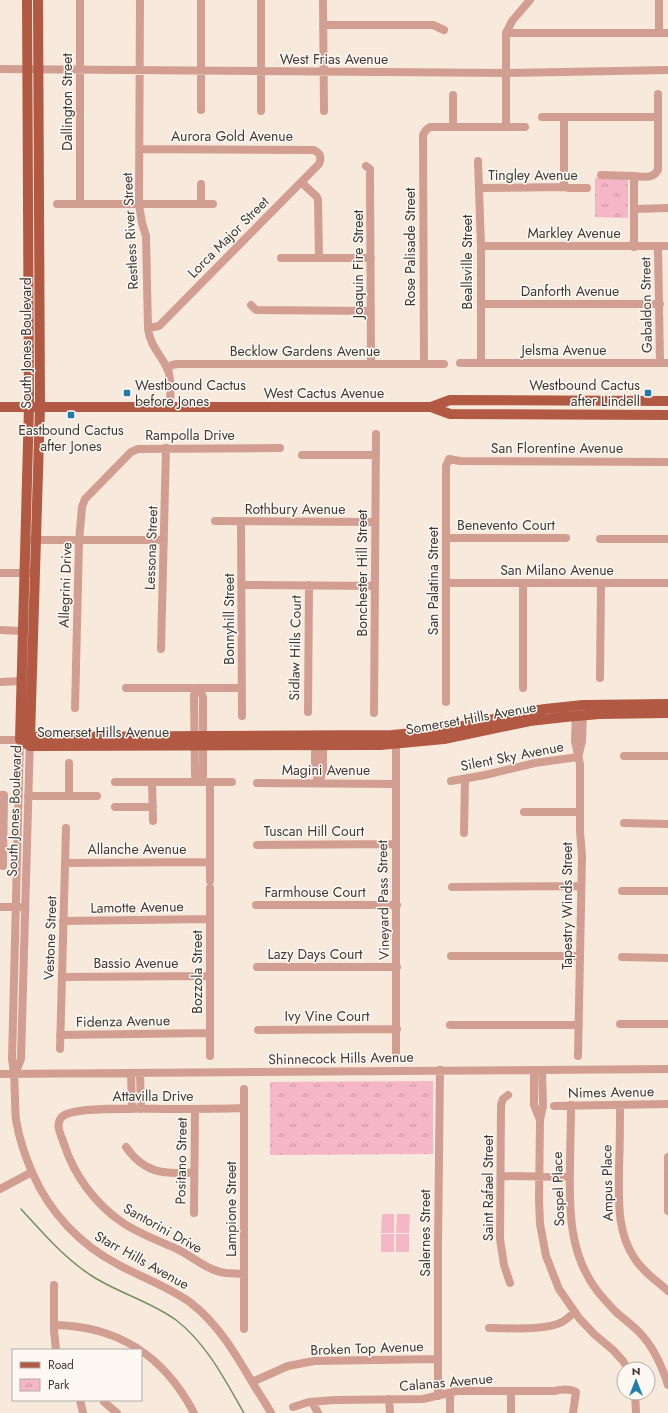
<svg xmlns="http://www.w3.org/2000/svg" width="668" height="1413" font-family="Jost,sans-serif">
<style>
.grass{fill:#f5b7c8}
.park{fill:url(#park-tufts)}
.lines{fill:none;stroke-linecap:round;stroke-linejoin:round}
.stream{stroke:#778e67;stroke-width:1.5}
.minor{stroke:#d19e91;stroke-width:8}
.major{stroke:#b15943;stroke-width:10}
.poi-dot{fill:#207daa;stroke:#fef8f3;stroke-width:1.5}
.labels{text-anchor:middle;stroke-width:3;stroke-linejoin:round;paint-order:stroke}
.street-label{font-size:14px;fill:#3e3934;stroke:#fef8f3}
.poi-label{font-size:14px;fill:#3e3934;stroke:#fef8f3;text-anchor:start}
</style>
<defs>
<pattern id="park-tufts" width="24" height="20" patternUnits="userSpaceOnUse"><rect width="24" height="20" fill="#f5b7c8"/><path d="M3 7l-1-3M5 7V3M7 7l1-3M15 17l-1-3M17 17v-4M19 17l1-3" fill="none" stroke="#c896a3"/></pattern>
</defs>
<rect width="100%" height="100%" fill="#f7eadc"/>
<path class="grass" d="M382,1214H394V1233H381Z
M397,1214H410L409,1233H396Z
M381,1234H394V1252H381Z
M396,1234H409V1252H396Z"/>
<path class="park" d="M595,178H625L628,179V218L595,217Z
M433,1081V1154L270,1155V1082Z"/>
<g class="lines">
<path class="stream" d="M21,1209C43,1233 64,1258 92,1276C118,1293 150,1301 176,1320C207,1344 225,1380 244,1413"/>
<path class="minor" d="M140,0L139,204L142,223L146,236L148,328C150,347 161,354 168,370C172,381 170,395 170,407
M323,0L324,111
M659,0V33
M323,25H433L444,30
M506,33H668
M0,69L506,73L668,70
M453,95V127
M201,110V0
M261,111V0
M542,117H658
M564,117V187
M506,127V33L512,21L530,0
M140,149L314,150C320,153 322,157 319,164L159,326L148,328
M478,161L481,246V363
M366,166L370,169L371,364
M601,175L634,176
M301,182L317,197L318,200L319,258
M479,188L564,187L569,188H587
M57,204H213
M80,204V0
M201,204V184
M635,209L668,208
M481,246H668
M634,247V176C643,177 653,179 658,170V94
M658,247L660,363
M281,258H371
M481,304H660
M251,305L256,310L371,311
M460,363H668
M424,364L423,135L426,130L430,127H525
M167,369L172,365L177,364H444
M302,455H376
M215,521L375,522
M241,521L242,716
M446,538H566
M600,539H668
M31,540H164
M0,573H30
M446,583H668
M242,585L375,586
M0,630L23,631
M161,649L166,448
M600,678L601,583
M0,682L22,681
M126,688H242
M199,688L203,697V776L200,782L195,776L194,695Z
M523,688V583
M446,702V466L449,459L460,461L668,462
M75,708L79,541L82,507L85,499L131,452L138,449L280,448
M576,711L575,741L580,764V831L582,856L578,1056
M308,712L309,585
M374,713L376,434
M0,740H20L30,737L21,1059L15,1074
M20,740L12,1059C16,1079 14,1100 16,1120C19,1137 25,1156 32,1172C49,1212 80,1245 119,1265C143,1278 169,1287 191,1303C218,1324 235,1353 252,1382C258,1392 265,1402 271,1413
M315,741V769L318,782
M396,744V1056
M579,754L582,741L583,710
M624,756H668
M69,763V796
M451,781L485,775L535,763L578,757
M115,782H232
M152,782L153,821
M257,783L396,784
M319,783L323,770V741
M0,795H4L3,866
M28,796H97
M115,807H153
M524,812H580
M624,823L668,824
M464,833L465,779
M257,845L395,844
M65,863L210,862
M210,881V782
M452,887L581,886
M210,888V1056
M622,891H668
M256,905H397
M0,907H20
M63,921L210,919
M451,956H580
M622,957L668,958
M257,967H397
M62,977L210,976
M620,1024H668
M450,1025H579
M258,1030L397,1029
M60,1035L210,1033
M60,1049L66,828
M534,1070V1105L540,1120
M542,1070L543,1106L540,1120L539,1199L540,1224L546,1256L559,1289L579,1318L594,1334L613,1350L623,1361L628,1369
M131,1073L132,1109
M140,1073L141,1109
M0,1074L668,1069
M508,1095L503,1099L501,1105L500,1239L504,1265L510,1283
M571,1105C571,1127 570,1148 570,1169C569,1213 570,1256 598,1292C604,1299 610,1306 616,1312C624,1319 632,1325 639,1332C654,1347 662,1366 668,1385
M620,1105C620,1125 620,1146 619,1167C619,1199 616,1231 635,1259C644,1273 656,1280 668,1291
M554,1106L668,1104
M244,1108C218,1109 191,1109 165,1109C147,1109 75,1106 63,1116C54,1123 61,1135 64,1144C74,1175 95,1204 123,1223C140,1234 159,1241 177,1249C192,1256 204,1268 220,1272C228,1274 236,1273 244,1274
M126,1147C144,1173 164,1175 194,1172
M668,1157V1167
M668,1170V1211
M501,1176L570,1177
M0,1189L32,1172
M194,1213L195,1109
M54,1285V1331L56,1350
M54,1325C119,1326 164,1356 194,1413
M489,1328C509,1328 545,1331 562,1322C567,1319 571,1315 575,1312
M244,1329V1089
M252,1382L288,1366L314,1361L437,1359
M450,1393V1413
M635,1393L636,1413
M438,1396V1244L440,1070
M389,1399L390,1413
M80,1400L83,1413
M104,1402L117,1413
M312,1402L318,1413
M293,1407L309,1402L335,1400L423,1399L457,1391H554C562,1389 569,1388 576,1392L573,1413
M511,1413V1391"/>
<path class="major" d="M27,0L29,406L20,740L30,746H36L380,745L444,739L530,721L565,717L599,714L668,713
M38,0L40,406L30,737L392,735L445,730L520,713L545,709L583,705L668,704
M0,407H431L450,400L668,401
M431,407L450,414L668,415"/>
</g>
<g class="poi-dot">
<rect x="123" y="389" width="8" height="8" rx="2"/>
<rect x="644" y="389" width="8" height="8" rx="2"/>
<rect x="67" y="411" width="8" height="8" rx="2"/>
</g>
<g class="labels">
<g class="street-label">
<text x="334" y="64">West Frias Avenue</text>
<text transform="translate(67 102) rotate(-90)" y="5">Dallington Street</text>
<text x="232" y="141">Aurora Gold Avenue</text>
<text x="533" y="180">Tingley Avenue</text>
<text transform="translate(130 231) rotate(-93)" y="5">Restless River Street</text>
<text x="574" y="238">Markley Avenue</text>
<text transform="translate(228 237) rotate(-45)" y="5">Lorca Major Street</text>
<text transform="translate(410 247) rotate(-90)" y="5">Rose Palisade Street</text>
<text transform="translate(467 262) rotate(-90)" y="5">Beallsville Street</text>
<text transform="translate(358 264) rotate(-90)" y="5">Joaquin Fire Street</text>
<text x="570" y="296">Danforth Avenue</text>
<text transform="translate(646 305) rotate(-91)" y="5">Gabaldon Street</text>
<text transform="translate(26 343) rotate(-90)" y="5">South Jones Boulevard</text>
<text x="564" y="355">Jelsma Avenue</text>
<text x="305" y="356">Becklow Gardens Avenue</text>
<text x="324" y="398">West Cactus Avenue</text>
<text x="190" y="440">Rampolla Drive</text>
<text x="557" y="453">San Florentine Avenue</text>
<text x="295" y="514">Rothbury Avenue</text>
<text x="506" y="530">Benevento Court</text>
<text transform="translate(151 548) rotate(-88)" y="5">Lessona Street</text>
<text x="557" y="575">San Milano Avenue</text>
<text transform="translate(362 573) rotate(-90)" y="5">Bonchester Hill Street</text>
<text transform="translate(433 581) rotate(-90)" y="5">San Palatina Street</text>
<text transform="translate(65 585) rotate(-88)" y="5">Allegrini Drive</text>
<text transform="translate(229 619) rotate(-90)" y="5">Bonnyhill Street</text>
<text transform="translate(295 648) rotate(-89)" y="5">Sidlaw Hills Court</text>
<text transform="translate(471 718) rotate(-10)" y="5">Somerset Hills Avenue</text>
<text x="103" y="737">Somerset Hills Avenue</text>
<text transform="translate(512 756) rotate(-11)" y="5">Silent Sky Avenue</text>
<text x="326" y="775">Magini Avenue</text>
<text transform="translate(14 811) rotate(-88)" y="5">South Jones Boulevard</text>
<text x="314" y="836">Tuscan Hill Court</text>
<text x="137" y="854">Allanche Avenue</text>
<text x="315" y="897">Farmhouse Court</text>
<text transform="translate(383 900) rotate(-91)" y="5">Vineyard Pass Street</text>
<text transform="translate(567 906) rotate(-90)" y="5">Tapestry Winds Street</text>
<text transform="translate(137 907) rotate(-1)" y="5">Lamotte Avenue</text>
<text transform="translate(50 938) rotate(-88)" y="5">Vestone Street</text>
<text x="315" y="959">Lazy Days Court</text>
<text x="136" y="968">Bassio Avenue</text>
<text transform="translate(197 972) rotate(-90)" y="5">Bozzola Street</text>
<text x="327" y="1021">Ivy Vine Court</text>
<text transform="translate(123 1021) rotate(-1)" y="5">Fidenza Avenue</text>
<text transform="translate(341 1058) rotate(-1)" y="5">Shinnecock Hills Avenue</text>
<text transform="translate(611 1092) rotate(-1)" y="5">Nimes Avenue</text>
<text x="153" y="1101">Attavilla Drive</text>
<text transform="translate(181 1161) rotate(-89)" y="5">Positano Street</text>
<text transform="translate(607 1183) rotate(-91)" y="5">Ampus Place</text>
<text transform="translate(488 1188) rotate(-90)" y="5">Saint Rafael Street</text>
<text transform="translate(558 1189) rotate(-92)" y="5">Sospel Place</text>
<text transform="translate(231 1209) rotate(-90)" y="5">Lampione Street</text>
<text transform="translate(163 1228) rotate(29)" y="5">Santorini Drive</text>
<text transform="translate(425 1233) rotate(-90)" y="5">Salernes Street</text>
<text transform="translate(142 1260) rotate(29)" y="5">Starr Hills Avenue</text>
<text transform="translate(367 1348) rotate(-2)" y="5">Broken Top Avenue</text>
<text transform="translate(446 1382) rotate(-5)" y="5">Calanas Avenue</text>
</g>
<g class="poi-label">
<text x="135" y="390">Westbound Cactus<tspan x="135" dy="16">before Jones</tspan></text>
<text x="640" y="390" text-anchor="end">Westbound Cactus<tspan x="640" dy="16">after Lindell</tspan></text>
<text x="71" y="435" text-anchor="middle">Eastbound Cactus<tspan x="71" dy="16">after Jones</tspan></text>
</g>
</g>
<rect x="12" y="1349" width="130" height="52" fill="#fef8f3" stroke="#b1aca7"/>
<rect x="20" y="1362" width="20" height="6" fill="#b15943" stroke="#b1aca7"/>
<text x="48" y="1369" font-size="12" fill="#3e3934">Road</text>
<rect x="20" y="1379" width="20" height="12" fill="url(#park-tufts)" stroke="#b1aca7"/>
<text x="48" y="1389" font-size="12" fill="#3e3934">Park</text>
<g transform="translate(636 1381)"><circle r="19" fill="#fef8f3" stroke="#b1aca7"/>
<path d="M0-3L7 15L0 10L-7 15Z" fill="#207daa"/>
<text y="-6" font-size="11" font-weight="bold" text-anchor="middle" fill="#3e3934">N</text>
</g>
</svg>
